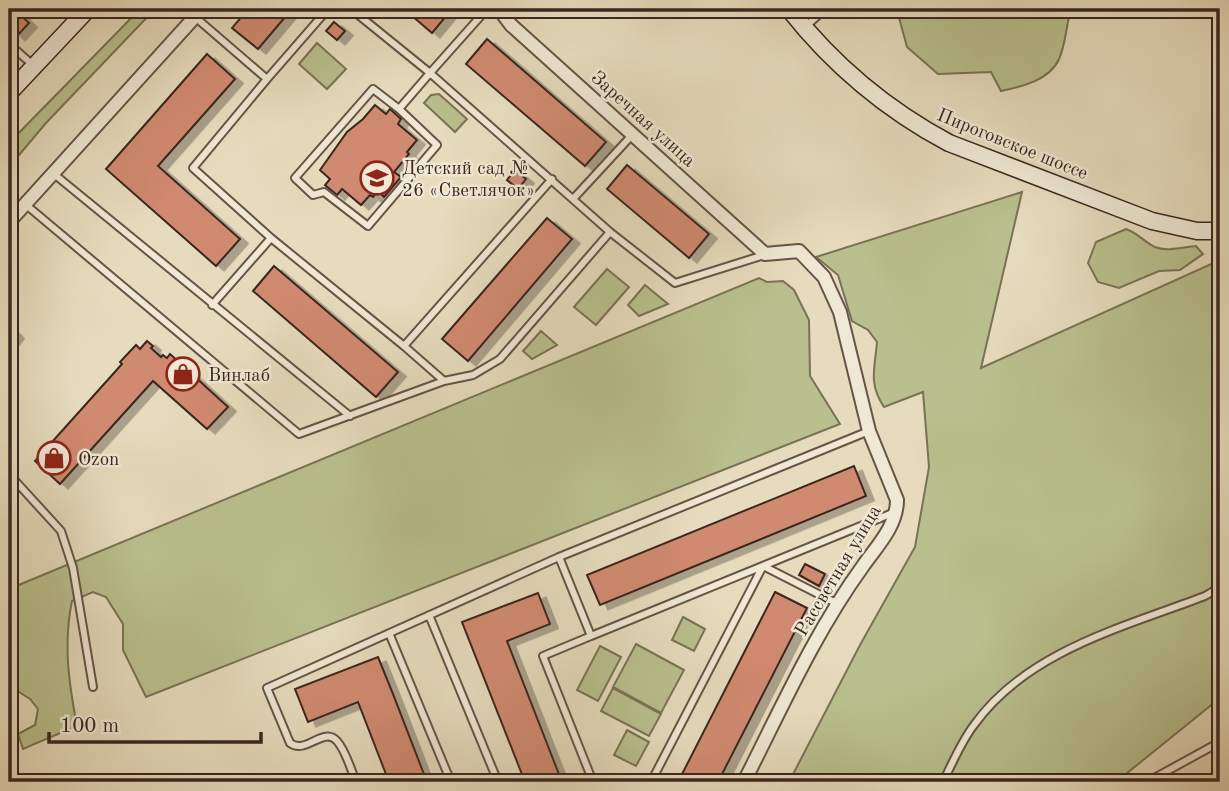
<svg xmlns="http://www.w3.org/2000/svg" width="1229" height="791" font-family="'Old Standard TT',serif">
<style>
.green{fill:#b9bf8e;stroke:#7a7256;stroke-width:2}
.building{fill:#d08a71;stroke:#3b261e;stroke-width:2;filter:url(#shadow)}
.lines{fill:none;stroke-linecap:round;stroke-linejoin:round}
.lane-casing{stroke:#665446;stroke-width:10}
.street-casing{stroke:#665446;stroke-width:16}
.secondary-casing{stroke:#3b261e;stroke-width:19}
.lane{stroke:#efe8d4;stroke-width:6}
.street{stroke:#efe8d4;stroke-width:12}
.secondary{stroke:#efe8d4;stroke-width:16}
.labels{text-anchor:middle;stroke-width:5;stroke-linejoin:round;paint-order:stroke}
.street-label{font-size:19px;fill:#3b261e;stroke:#efe8d4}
.poi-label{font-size:19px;fill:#3b261e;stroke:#efe8d4;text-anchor:start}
</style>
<defs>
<filter id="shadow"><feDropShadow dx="8" dy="4.5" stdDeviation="0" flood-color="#0004"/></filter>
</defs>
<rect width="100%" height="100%" fill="#e6dcbd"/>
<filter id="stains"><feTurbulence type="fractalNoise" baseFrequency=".00286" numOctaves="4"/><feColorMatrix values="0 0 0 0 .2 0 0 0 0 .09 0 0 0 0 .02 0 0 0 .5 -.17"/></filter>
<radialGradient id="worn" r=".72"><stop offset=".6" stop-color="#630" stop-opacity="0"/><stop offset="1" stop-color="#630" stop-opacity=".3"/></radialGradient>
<path class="green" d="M140,9H155L46,123L9,167V143Z
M908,9H1071C1066,25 1066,44 1059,59C1050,80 1021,87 1001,91L991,72L938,74L907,47L898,14Z
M317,43L346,69L327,89L299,64Z
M439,94L467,119L455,132L424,103L431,95Z
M1022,192L981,368L1220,260V698L1116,782H789L860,645L915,547L929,467L923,392L884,407C868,383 875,368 877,342L868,330L852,321L838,275L816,257Z
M1126,229C1138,233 1144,242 1155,247C1167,252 1184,247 1196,246L1203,254L1180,270L1159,271L1119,288L1098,282L1088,263L1096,242Z
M607,269L629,287L596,325L574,307Z
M759,278L767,282L783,281L794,290L809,320L810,376L840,424L146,697L123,650V624L106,597L93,592L72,601C63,644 69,684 77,726L23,749L18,734L35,725L38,709L30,699L19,692L9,693V589Z
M645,285L668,304L639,316L628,305Z
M541,331L557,345L532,359L523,351Z
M683,617L705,629L694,651L672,640Z
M636,644L684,670L661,713L613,687Z
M600,646L621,657L598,701L577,690Z
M613,688L661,714L649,736L601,711Z
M627,730L649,742L636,766L614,755Z"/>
<path class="building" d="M248,9H292L258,49L232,28Z
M404,9H452L432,33Z
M21,15L29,23L17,36L9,28Z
M334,22L345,31L337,40L326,31Z
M487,39L606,142L585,166L466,64Z
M207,54L235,79L158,166L240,239L216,266L106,169Z
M375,105L386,114L390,109L401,119L398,124L417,140L407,152L409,154L394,172L401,177L384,197L378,191L373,197L370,195L361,205L342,189L337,195L325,185L330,179L320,170L347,132L363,119Z
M627,165L709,234L689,258L607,189Z
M515,170L526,179L518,189L507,180Z
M547,218L572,239L468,361L442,339Z
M274,266L398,372L376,397L253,291Z
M9,327L16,334L9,343Z
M147,341L153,346L151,348L161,357L163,355L167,358L170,354L228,407L207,429L153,381L60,484L35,461L122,364L120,362L136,345L140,349Z
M854,466L866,496L600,605L587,575Z
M805,564L825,574L819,586L799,575Z
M775,592L807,608L718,782H678Z
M538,593L550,624L507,641L562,782H525L462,622Z
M378,657L393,694L427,782H389L358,702L308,722L295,689Z"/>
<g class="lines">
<defs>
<path id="lane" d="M351,9L430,73L399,109L437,145L368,226L324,192L313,195L295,178L373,89L399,109
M487,9L430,73L610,232L675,283L764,255
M195,17L267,79L328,9
M805,27L825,9
M9,44L34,66
M267,79L193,168L271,238
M54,174L350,416
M552,179L404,346L444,381L473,375L500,359L610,232
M573,199L633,134
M25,204L299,434L444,381
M212,305L271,238L404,346
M869,431L559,557L591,636L895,512
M9,474L61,531L73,568L93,687
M429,615L498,782
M389,633L451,782
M591,636L543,656L593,782
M356,782C351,770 346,751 337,741C323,726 306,755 290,743L267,688L559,557
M651,782L763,566L836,603
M943,782C952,764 961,742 974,725C1027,651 1124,627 1205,596L1220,587
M1147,782L1220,742"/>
<path id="street" d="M499,9L511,25L765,254L799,251L824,277L840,312L869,431L897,500C897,526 877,546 863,566C815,632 781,709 744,782
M9,222L202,9"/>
<path id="secondary" d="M789,9C834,66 885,109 949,143L1152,221L1197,231H1220
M9,93L88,9"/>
</defs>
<use href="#lane" class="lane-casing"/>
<use href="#street" class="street-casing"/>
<use href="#secondary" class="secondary-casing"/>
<use href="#lane" class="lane"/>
<use href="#street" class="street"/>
<use href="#secondary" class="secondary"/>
</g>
<defs>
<symbol id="school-ring" viewBox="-11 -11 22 22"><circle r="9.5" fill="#efe8d4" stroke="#8f2418" stroke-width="1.5"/><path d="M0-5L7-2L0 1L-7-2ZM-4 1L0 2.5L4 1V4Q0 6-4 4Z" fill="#8f2418"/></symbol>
<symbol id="shop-ring" viewBox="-11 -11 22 22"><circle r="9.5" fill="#efe8d4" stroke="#8f2418" stroke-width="1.5"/><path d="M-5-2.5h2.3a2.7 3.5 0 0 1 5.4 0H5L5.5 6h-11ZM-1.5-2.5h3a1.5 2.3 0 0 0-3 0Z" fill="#8f2418"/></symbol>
</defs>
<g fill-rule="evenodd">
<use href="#school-ring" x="358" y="159" width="38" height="38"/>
<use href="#shop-ring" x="164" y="355" width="38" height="38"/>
<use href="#shop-ring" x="35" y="439" width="38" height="38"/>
</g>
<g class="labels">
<g class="street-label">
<text transform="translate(644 118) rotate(42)" y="7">Заречная улица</text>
<text transform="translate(1013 143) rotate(22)" y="7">Пироговское шоссе</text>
<text transform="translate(837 570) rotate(-59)" y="7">Рассветная улица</text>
</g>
<g class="poi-label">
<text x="402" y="174">Детский сад №<tspan x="402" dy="22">26 «Светлячок»</tspan></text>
<text x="208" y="381">Винлаб</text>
<text x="78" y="465">Ozon</text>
</g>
</g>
<rect width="1229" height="791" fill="none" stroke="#e6dcbd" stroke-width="35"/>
<rect x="10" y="10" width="1208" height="770" fill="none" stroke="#3b261e" stroke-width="3.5"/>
<rect x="18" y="18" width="1194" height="756" fill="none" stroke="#3b261e" stroke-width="2"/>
<path d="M49 732v10h212v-10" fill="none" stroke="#3b261e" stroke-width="3.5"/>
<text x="60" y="732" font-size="21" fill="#3b261e" stroke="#efe8d4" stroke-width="5" paint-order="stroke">100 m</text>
<rect width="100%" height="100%" filter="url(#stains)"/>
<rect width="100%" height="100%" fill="url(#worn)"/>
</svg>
